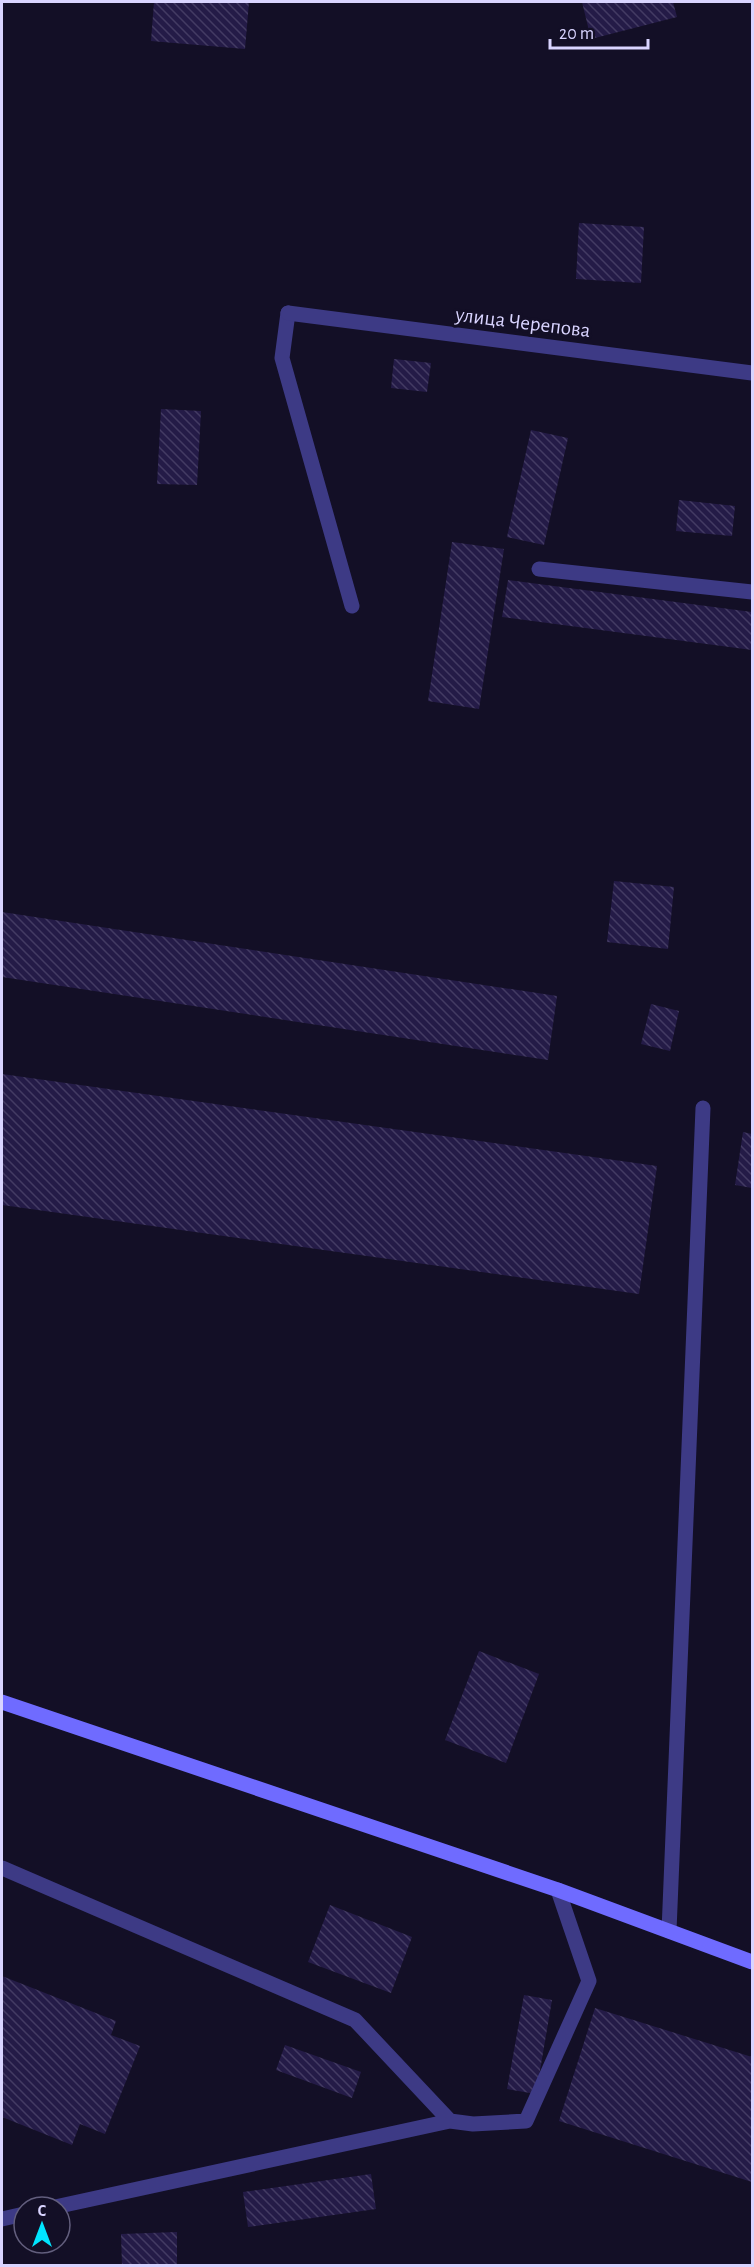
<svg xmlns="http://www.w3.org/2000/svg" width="754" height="2267" font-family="'Alegreya Sans',sans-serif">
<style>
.building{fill:url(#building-back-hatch)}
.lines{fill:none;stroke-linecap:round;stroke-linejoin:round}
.lane{stroke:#3d3a85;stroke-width:15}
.street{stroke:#3d3a85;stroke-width:15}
.secondary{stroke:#6f6bff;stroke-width:15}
.labels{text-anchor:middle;stroke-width:6;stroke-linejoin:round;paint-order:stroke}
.street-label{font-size:21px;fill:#d9d4ff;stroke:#130f26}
</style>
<defs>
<pattern id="building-back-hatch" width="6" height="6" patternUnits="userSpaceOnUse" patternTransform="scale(1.5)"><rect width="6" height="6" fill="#241b47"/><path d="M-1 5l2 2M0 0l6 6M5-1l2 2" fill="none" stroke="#433b63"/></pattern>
</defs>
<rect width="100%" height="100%" fill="#130f26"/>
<path class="building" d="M154,2H249L245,49L151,41Z
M582,2H673L677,17L591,39Z
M579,223L644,227L641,283L576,279Z
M394,359L431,363L427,392L391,388Z
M161,409L201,411L197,485L157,484Z
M531,430L568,438L544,545L507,537Z
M679,500L735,506L732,536L676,531Z
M452,542L504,549L479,709L428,701Z
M508,580L752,612V650L502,617Z
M614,881L674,887L668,949L607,942Z
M2,912L557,996L548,1060L2,977Z
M651,1004L679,1011L670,1051L641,1044Z
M2,1074L657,1166L639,1294L2,1205Z
M743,1132L752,1134V1188L735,1185Z
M479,1651L539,1674L506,1763L445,1740Z
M330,1905L412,1937L391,1993L308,1962Z
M2,1976L116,2021L111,2035L140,2046L105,2134L80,2124L72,2145L2,2117Z
M524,1995L552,2000L536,2094L507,2089Z
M595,2008L752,2057V2182L559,2121Z
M285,2045L361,2072L352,2098L276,2070Z
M371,2174L376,2209L248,2227L243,2192Z
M177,2232V2266H122L121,2234Z"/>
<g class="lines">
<path class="lane" d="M288,313L282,358L352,606
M539,569L752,592
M2,1868L355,2020L450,2121L473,2124L526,2121L589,1981L558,1890
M669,1931L703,1108
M55,2207L450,2121
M2,2219L24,2214"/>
<path class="street" d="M288,313L752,373"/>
<path class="secondary" d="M2,1702L558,1890L752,1962"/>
</g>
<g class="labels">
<g class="street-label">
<text transform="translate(523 322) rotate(7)" y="7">улица Черепова</text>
</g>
</g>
<rect width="754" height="2267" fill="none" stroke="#d9d4ff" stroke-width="6"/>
<g transform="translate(42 2225)"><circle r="28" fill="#130f26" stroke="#625e7d" stroke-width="1.5"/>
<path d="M0-4.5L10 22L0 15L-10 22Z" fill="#00e5ff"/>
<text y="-9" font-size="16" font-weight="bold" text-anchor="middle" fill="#d9d4ff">С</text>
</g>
<path d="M550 39v9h98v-9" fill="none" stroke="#d9d4ff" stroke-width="3"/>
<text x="559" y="39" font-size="18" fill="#d9d4ff" stroke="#130f26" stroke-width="4.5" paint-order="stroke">20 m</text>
</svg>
